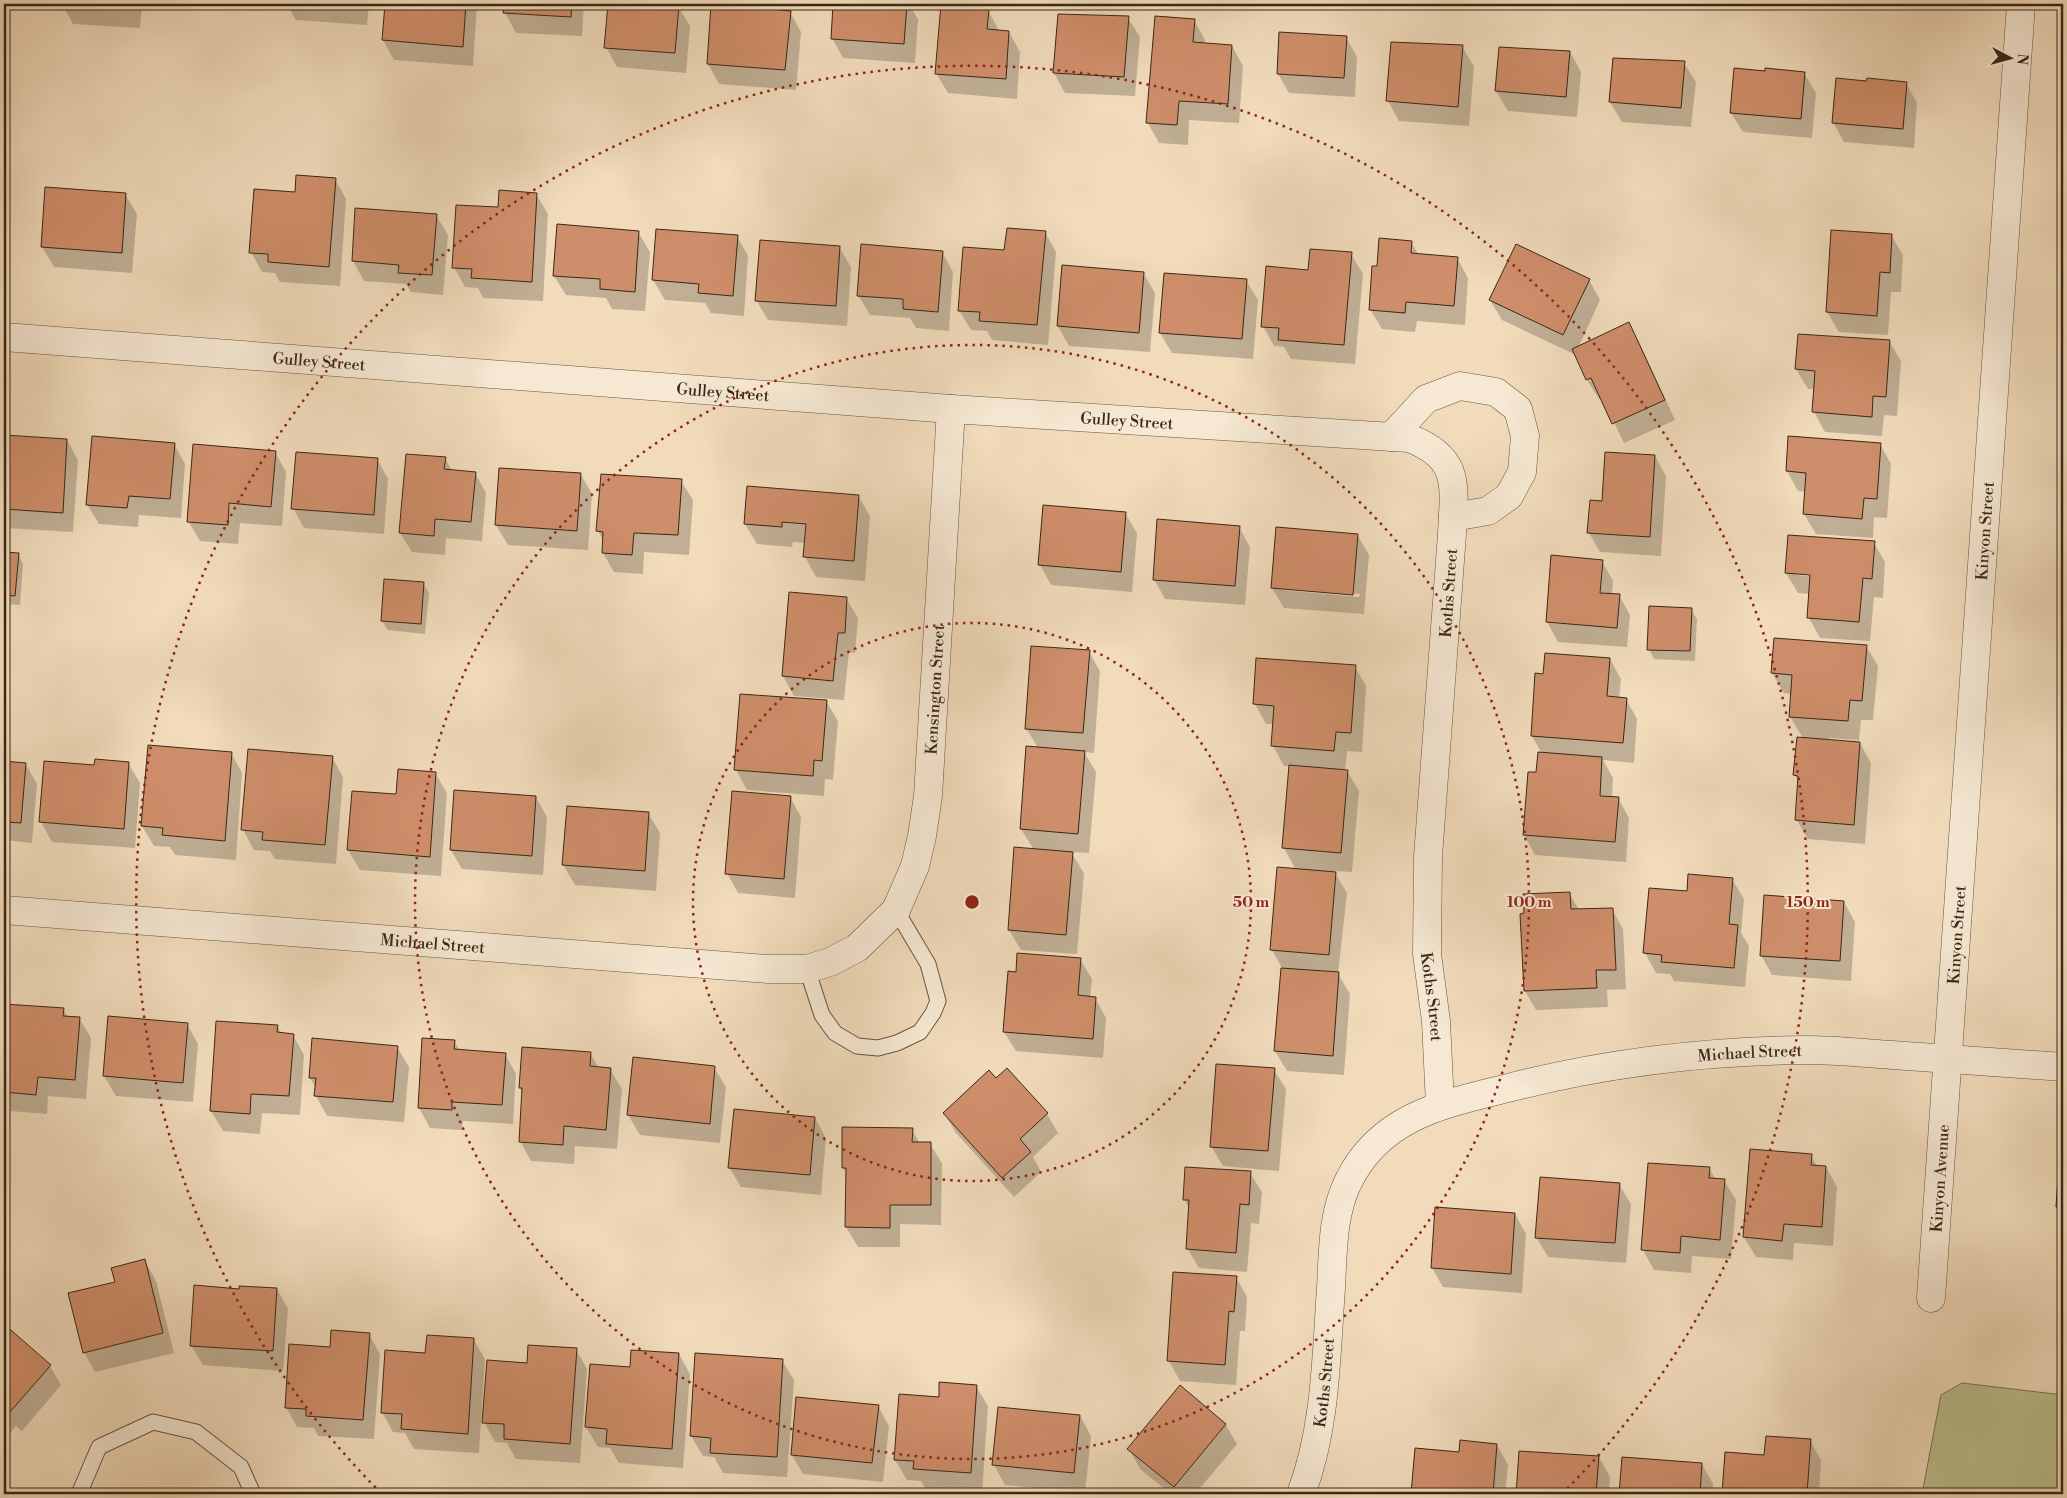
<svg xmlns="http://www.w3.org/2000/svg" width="2067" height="1498" font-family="'Libre Bodoni',serif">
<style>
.green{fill:#bcc08e;stroke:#7a7452}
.shadow{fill:#0003;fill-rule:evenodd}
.building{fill:#cf8e6b;stroke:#392816}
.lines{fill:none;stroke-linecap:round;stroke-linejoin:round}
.service-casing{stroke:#67553f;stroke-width:17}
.minor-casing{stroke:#67553f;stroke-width:29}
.service{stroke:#f6e8d3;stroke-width:15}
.minor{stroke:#f6e8d3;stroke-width:28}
.ring{fill:none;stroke:#8f2418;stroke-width:2.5;stroke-dasharray:2.5 5}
.labels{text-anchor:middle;stroke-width:4;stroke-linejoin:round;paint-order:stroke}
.street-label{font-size:16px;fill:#392816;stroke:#f6e8d3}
.centre{fill:#8f2418;stroke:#f6e8d3;stroke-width:2.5}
.ring-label{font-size:15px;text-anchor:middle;font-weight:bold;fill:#8f2418;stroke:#f6e8d3;stroke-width:4;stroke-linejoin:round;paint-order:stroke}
</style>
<rect width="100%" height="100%" fill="#f1dbbb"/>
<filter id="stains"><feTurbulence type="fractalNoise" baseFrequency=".004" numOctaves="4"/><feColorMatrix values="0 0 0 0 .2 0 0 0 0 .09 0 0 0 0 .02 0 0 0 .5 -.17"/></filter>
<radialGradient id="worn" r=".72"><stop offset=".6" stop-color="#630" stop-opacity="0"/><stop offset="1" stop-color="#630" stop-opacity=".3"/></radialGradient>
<path class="green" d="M1962,1383L2063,1395V1494H1922L1941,1395Z"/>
<path class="shadow" d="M62,4H142L140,28L73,24Z
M202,4H263V8Z
M287,4H369L367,25L296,20Z
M386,4H477L473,66L394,60L383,40Z
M505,4H584L582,36L516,33L505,13Z
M609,4H669V5L678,6L690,26L686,73L617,67L606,47Z
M713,4H770L773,11L790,12L801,32L796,90L719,84L708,64Z
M834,4H909L918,19L915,63L843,58L832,38Z
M988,10L999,31L1009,32L1020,52L1017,99L948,93L936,73Z
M1128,18L1140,37L1135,96L1065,93L1054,73Z
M1194,20L1205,40V44L1232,46L1243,66L1239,123L1189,120L1188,145L1159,143L1148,123Z
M1346,37L1357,57L1355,97L1289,93L1278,74Z
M1462,47L1474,66L1469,126L1399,121L1388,101Z
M1570,52L1581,72L1577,117L1508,111L1496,91Z
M1684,63L1696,82L1691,127L1622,122L1610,102Z
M1804,73L1816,93L1812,138L1743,132L1731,113Z
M1906,83L1917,103L1914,148L1844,142L1833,122Z
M335,179L346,199L340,286L280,282L275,273L262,272L251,252Z
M46,188L125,194L137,214L132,273L54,267L42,247Z
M536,194L548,214L543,301L483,298L478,288L465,287L454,267Z
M436,215L448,235L443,295L411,292L406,284L364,281L353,261Z
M638,232L650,252L645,311L612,309L606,298L566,295L554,276Z
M1045,232L1056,252L1048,345L992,340L987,331L971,330L959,310L1005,252Z
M1891,235L1903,255L1901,292H1891L1888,335L1839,332L1827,312Z
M737,236L748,256L744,316L711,313L705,303L665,300L653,280Z
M1411,242L1419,255L1457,258L1468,278L1465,325L1417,321L1415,332L1382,329L1370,309L1378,268Z
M839,247L851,267L847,326L768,320L756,300Z
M942,252L953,272L949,331L916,328L910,318L870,315L858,295Z
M1351,254L1363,274L1355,364L1291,359L1284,347L1274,346L1263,326L1310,271Z
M1144,274L1155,293L1150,352L1069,346L1058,326Z
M1246,280L1258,300L1253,359L1172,353L1160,333Z
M1589,280L1600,300L1578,348L1629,324L1640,344L1675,420L1624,443L1602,398L1599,399L1587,380L1576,355L1502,320L1490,300Z
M1889,341L1901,361L1897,416L1884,415L1882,436L1825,432L1814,412L1815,389H1808L1796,369Z
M4,436L67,440L78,460L73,532L6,528L4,524Z
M1789,437L1880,444L1891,464L1887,518L1874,517L1873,538L1816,534L1804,514L1806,492L1798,491L1787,471Z
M174,444L185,464L181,518L139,515L138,527L99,524L87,504Z
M275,452L286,472L282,526L240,523L238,544L200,541L188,521Z
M1655,456L1666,476L1661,556L1600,552L1589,533L1603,503Z
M445,458L452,471L475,473L486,493L482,541L446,538L445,555L412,552L400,533Z
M377,459L388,479L384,534L304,528L293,508Z
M500,469L581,475L592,494L588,550L508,545L496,525Z
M681,481L693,500L689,555L644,552L643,574L614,572L603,553L604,542L598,531Z
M858,496L870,516L865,581L816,577L805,557L806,543L793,542L792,547L757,544L745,524Z
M1125,513L1137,533L1132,592L1051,585L1040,565Z
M1239,527L1250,547L1245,605L1165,599L1154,579Z
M1358,536L1369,555L1364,614L1284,608L1272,588ZM1283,588L1360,594L1359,597L1283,590Z
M1874,543L1885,562L1883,598L1874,597L1870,641L1820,638L1809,618L1810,594L1798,593L1786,573ZM1797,573L1816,574V577L1797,575Z
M4,553L18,554L23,564L20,605L4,604Z
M1552,556L1602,561L1613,581L1612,595H1619L1630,615L1627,647L1558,642L1547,622Z
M423,583L429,593L425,634L388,630L382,621Z
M846,598L858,618L855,653L849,652L844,700L794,696L783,676Z
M1691,609L1697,619L1695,661L1654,659L1649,649Z
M1866,646L1878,666L1873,720H1861L1859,740L1829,738V741L1860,743L1871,763L1865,844L1808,839L1796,819L1799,782L1795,775L1803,738L1790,717L1792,694L1784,693L1772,673Z
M1089,652L1100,671L1094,753L1084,752L1096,772L1089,853L1071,852L1084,873L1077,954L1021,950L1009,930L1034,850L1021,829L1038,748L1026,728Z
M1610,659L1621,679L1619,699H1626L1637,719L1634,763L1603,760L1613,778L1612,798H1618L1629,818L1626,862L1535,855L1524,835L1542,754L1532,736L1537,674L1545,675Z
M1355,667L1366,686L1362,752L1347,751L1345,771H1347L1359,791L1352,872L1334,871L1347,893L1338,974L1350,994L1344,1075L1287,1071L1275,1051L1282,968L1272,950L1296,870L1284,848L1290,766H1284L1273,746L1274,724H1266L1255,704Z
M826,701L838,721L833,780L825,779L824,796L747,790L736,770Z
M231,753L242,773L236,860L175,855L170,847L154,846L142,826Z
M332,757L343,777L336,864L275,859L270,851L254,850L243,830Z
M4,763L26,765L37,784L32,843L4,840Z
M128,763L140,783L135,848L52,842L41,822L95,766Z
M435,773L447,793L441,876L360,870L348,850L398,795Z
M536,797L547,817L543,875L462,869L451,850Z
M790,797L801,817L795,898L738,893L727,873Z
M568,807L648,813L660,833L656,891L575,885L563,865Z
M1732,879L1744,899L1741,933L1749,946L1745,987L1674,981L1670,974L1656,973L1645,953L1688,892Z
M1569,893L1579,910L1612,909L1623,929L1626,989L1607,990L1608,1007L1536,1010L1525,991Z
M1844,902L1855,922L1851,981L1772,975L1761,955Z
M1080,959L1092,979L1090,998H1095L1106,1018L1103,1058L1016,1051L1004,1032L1017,973Z
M4,1005L63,1009L68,1017L79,1018L91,1038L86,1099L48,1096L47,1114L10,1111L4,1101Z
M187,1024L198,1044L193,1102L116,1096L104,1076Z
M277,1026L282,1034L293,1035L304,1055L300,1115L262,1113L260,1134L223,1131L211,1111Z
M454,1041L460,1051L505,1054L516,1074L513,1124L463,1121L462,1130L430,1128L419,1108Z
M397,1047L409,1067L404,1122L327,1116L316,1096V1088L310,1078Z
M590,1053L599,1068L610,1069L622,1089L617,1149L575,1146L574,1164L531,1161L520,1141L523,1093L520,1088Z
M634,1059L714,1067L726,1087L720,1143L640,1135L628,1115Z
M1274,1070L1286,1089L1279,1171L1223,1166L1211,1146Z
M996,1080L1047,1114L1058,1133L1033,1157L1041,1172L1014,1197L956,1133L944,1113Z
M815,1118L826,1138L821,1195L741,1187L729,1167Z
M912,1129L920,1144H930L942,1163L941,1225L900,1224V1247H858L846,1227L847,1174L843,1168Z
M1811,1156L1818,1167H1826L1837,1187L1833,1246L1794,1243L1793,1260L1756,1257L1744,1237Z
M2060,1163H2063V1217L2057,1207Z
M1709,1168L1716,1180H1724L1736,1200L1731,1259L1692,1256L1691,1273L1654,1270L1643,1250Z
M1250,1173L1262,1192L1259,1224L1251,1223L1247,1272L1199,1268L1187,1248L1190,1210L1184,1199Z
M1619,1184L1631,1204L1626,1263L1548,1257L1536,1237Z
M1515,1214L1526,1234L1522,1293L1443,1287L1432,1268Z
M145,1261L156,1281L174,1353L95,1372L84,1352L116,1283Z
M1236,1277L1247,1297L1245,1331H1240L1236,1385L1180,1381L1169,1361Z
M277,1289L288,1309L283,1371L203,1365L191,1345L240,1290Z
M4,1325L50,1366L61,1385L22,1431L16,1426L4,1440Z
M369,1334L380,1354L374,1439L318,1436L314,1428L297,1427L286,1407L331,1349Z
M474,1340L485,1359L479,1453L414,1449L405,1433L393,1432L382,1412L426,1354Z
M576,1349L587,1369L580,1463L516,1459L507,1443L495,1442L484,1422L528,1364Z
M679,1354L690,1374L683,1468L619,1463L610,1448L598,1447L586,1427L631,1369Z
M696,1354L782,1360L794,1380L787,1477L723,1473L714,1457L703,1456L691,1436Z
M976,1386L988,1406L982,1493L926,1489L921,1481L907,1480L895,1460Z
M878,1406L889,1426L883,1482L803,1474L792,1455Z
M999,1408L1080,1416L1091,1436L1085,1493L1005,1485L994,1465Z
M1225,1424L1237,1444L1195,1494H1171L1140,1469L1129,1449Z
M1810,1440L1821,1460L1819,1494H1724L1727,1453L1765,1456Z
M1497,1445L1508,1465L1505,1494H1412L1416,1450L1460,1453Z
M1520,1452L1599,1457L1610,1477L1609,1494H1517Z
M1623,1458L1702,1464L1713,1484L1712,1494H1621Z
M4,1459L9,1469V1494H4Z"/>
<path class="building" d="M61,4H130L129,8Z
M329,4H356V6Z
M385,4H466L463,47L382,40Z
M504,4H572L571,17L503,13Z
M608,4L679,5L675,53L604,48Z
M711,4H761L760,8L791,11L785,70L707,64Z
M833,4H907L904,44L831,39Z
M941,4L989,9L987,29L1009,31L1006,79L935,74Z
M1058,14L1129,16L1124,77L1053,73Z
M1155,16L1195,19L1193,42L1232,45L1228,104L1179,101L1177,125L1146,123Z
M1279,32L1347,36L1344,78L1277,74Z
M1391,42L1463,45L1458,107L1386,101Z
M1499,47L1570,51L1566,97L1495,91Z
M1613,58L1685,61L1681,108L1609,102Z
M1734,68L1765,71V68L1805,72L1801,119L1730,113Z
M1836,78L1866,81L1867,78L1907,82L1903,129L1832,123Z
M296,175L336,178L329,267L268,262V254L249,253L254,189L295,192Z
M45,187L126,193L122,253L41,247Z
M499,190L537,193L532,282L471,278L472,269L452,268L456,205L498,207Z
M355,208L437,214L432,275L398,273L399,265L352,261Z
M557,224L639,231L635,292L600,289V279L553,276Z
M1007,228L1046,231L1037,325L979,321L980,312L958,311L963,247L1004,250Z
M656,229L738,235L733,296L698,293L699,284L652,280Z
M1831,230L1892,234L1890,273L1880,272L1877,316L1826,312Z
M1379,238L1412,241L1411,253L1458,257L1454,306L1406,302L1405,313L1369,310L1372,266H1377Z
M760,240L840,246L836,306L755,301Z
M861,244L943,251L938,312L903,309V299L857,296Z
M1516,244L1590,279L1563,335L1489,300Z
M1310,249L1352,252L1344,345L1278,340L1279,328L1261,327L1266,266L1308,270Z
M1062,265L1144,272L1139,333L1057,326Z
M1164,273L1247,279L1242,339L1159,333Z
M1629,322L1665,400L1612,424L1591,378L1586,380L1572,349Z
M1798,334L1890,340L1886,397L1873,396L1872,417L1812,412L1815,371L1795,369Z
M4,435L67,439L63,513L4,509Z
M92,436L175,443L170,499L129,496L127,508L86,505Z
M1788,436L1881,443L1877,499L1864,498L1862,519L1803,514L1806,473L1786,471Z
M193,444L276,451L271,507L229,503L228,525L187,522Z
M296,452L378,458L374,515L291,509Z
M1605,452L1655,455L1650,537L1587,533L1590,500L1602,501Z
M406,454L446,457L444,469L476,472L471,522L435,519L434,536L399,533Z
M499,468L581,473L577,531L495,525Z
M601,474L682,479L678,535L634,533L632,555L602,553L603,532L596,531Z
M747,486L859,495L854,561L803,557L806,524L782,522V527L744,524Z
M1043,505L1126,512L1121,572L1038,565Z
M1157,519L1240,526L1235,586L1153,580Z
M1276,527L1358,534L1353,595L1271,588Z
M1788,535L1875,541L1872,579L1863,578L1859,622L1807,618L1810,575L1785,573Z
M4,552L19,553L15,596L4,595Z
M1551,555L1603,560L1600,593L1620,594L1617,628L1546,622Z
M384,579L424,582L421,624L381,621Z
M789,592L847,597L845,633H838L833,681L782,676Z
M1649,606L1692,608L1690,651L1647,650Z
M1774,638L1867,645L1862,701L1850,700L1848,721L1789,717L1792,675L1771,673Z
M1031,646L1090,650L1083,733L1025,729Z
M1545,653L1610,658L1607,696L1627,698L1623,743L1531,736L1535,673L1543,674Z
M1256,658L1356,665L1351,733L1336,732L1334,751L1271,746L1274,706L1253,704Z
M740,694L827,700L822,761L814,760L813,776L734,770Z
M1797,737L1860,742L1854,825L1795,820L1798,776L1793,775Z
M148,745L232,752L225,841L162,835L163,828L141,826Z
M1026,746L1085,751L1078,834L1020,829Z
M248,749L333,756L325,845L262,840L263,832L241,830Z
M1538,752L1602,757L1600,796L1619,797L1615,842L1523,835L1528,772H1536Z
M95,759L129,762L124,829L39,822L44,761L94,765Z
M4,761L26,763L21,823L4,822Z
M1289,765L1348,770L1341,853L1282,848Z
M398,769L436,772L430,857L347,850L352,791L396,794Z
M454,790L536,796L532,856L450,850Z
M732,791L791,796L784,879L725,874Z
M567,806L649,812L645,871L562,865Z
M1014,847L1073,852L1066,935L1008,930Z
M1277,867L1336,872L1329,955L1270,950Z
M1688,874L1733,878L1729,924L1738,925L1734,968L1661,962L1662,955L1643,953L1649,888L1687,891Z
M1570,892L1571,909L1613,908L1616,970H1596L1597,988L1524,991L1520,914L1524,913L1523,894Z
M1764,895L1844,901L1840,961L1760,956Z
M1017,953L1081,958L1078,995L1096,997L1093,1039L1003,1032L1008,971L1016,972Z
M1281,968L1339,972L1333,1056L1274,1051Z
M4,1004L64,1008L63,1016L80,1017L75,1080L38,1077L36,1095L4,1092Z
M108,1016L188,1023L183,1083L103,1076Z
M216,1021L278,1025L277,1032L294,1034L289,1096L251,1094L250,1114L210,1111Z
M312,1038L398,1046L393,1102L314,1096L316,1078H309Z
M422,1038L455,1040L454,1049L506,1053L502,1105L452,1102V1110L418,1108Z
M522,1047L591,1052L590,1066L611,1068L606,1130L564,1126L563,1145L519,1142L522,1088H519Z
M633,1057L715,1066L710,1124L627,1115Z
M1216,1064L1275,1068L1268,1151L1210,1147Z
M1007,1068L1048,1113L1020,1139L1031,1152L1002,1178L943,1113L989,1070L996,1078Z
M734,1109L815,1117L810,1175L728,1168Z
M842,1127L913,1128L912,1142H931V1205H890V1228L845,1227L846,1168H842Z
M1750,1149L1812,1154L1811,1165L1826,1166L1822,1227L1784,1224L1782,1241L1743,1237Z
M2059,1162H2063V1208L2056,1207Z
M1648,1163L1710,1167L1709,1178L1725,1179L1720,1240L1681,1236L1680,1253L1641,1250Z
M1185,1167L1251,1171L1249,1205L1240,1204L1236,1253L1186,1249L1189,1200H1183Z
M1540,1177L1620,1183L1615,1243L1535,1238Z
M1435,1207L1515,1213L1511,1274L1431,1268Z
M145,1259L163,1333L83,1353L68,1293L115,1282L111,1268Z
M1173,1272L1237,1276L1234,1312L1229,1311L1225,1365L1167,1361Z
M194,1285L239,1289V1286L277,1288L273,1351L190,1346Z
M4,1324L51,1365L10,1412L4,1407Z
M331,1330L370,1333L363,1420L306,1416V1409L285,1408L289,1344L330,1347Z
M427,1335L474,1338L468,1434L401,1429L402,1414L381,1413L385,1350L425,1353Z
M528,1345L577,1348L570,1444L504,1439V1424L482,1423L487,1360L527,1363Z
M631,1350L679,1353L672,1449L606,1444L607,1429L585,1427L590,1364L630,1367Z
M695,1353L783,1359L777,1457L710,1453L711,1438L690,1436Z
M939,1382L977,1385L971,1473L913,1469L914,1461L894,1460L899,1394L939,1397Z
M1180,1385L1226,1424L1174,1487L1127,1449Z
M796,1397L879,1405L872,1463L791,1455Z
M998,1407L1080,1415L1074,1473L992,1465Z
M1766,1436L1811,1439L1807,1494H1722L1725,1452L1764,1455Z
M1460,1440L1497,1444L1493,1494H1411L1415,1448L1459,1452Z
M1519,1451L1599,1456L1596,1494H1516Z
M1622,1457L1702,1463L1700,1494H1619Z"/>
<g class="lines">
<defs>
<path id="service" d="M807,969L822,1015L835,1033L857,1046L878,1048L897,1043L920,1032L933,1013L938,1001L928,964L896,910
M79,1494L99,1447L153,1422L196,1432L241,1467L253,1494"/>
<g id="minor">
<path id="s1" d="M4,337L951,409L1409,438C1462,458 1454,487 1452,534L1428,857L1427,954L1436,1021L1440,1105"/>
<path d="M1391,437L1426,399L1460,386L1496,392L1518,409L1525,436L1522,472L1509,496L1488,511L1453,517"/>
<path id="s2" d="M4,910L768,969H807L830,962L857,948L896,910L915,866L922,836L928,796L951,409"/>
<path id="s3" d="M1931,1298L2021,4"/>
<path id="s4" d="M1301,1494C1326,1428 1326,1358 1331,1288C1333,1253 1332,1215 1348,1182C1380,1116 1443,1104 1508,1088C1605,1063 1705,1051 1806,1050C1834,1050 1863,1053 1892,1055C1949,1059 2006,1063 2063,1067"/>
</g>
</defs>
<use href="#service" class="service-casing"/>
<use href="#minor" class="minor-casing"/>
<use href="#service" class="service"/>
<use href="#minor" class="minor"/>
</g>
<g class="ring">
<circle cx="972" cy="902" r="279"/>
<circle cx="972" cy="902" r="557"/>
<path d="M381 1493A836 836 0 1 1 1563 1493"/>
</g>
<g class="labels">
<g class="street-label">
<text dy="6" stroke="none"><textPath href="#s1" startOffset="316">Gulley Street</textPath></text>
<text dy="6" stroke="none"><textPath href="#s1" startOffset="721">Gulley Street</textPath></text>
<text dy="6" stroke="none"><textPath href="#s1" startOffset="1126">Gulley Street</textPath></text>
<text dy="6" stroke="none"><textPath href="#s3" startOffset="769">Kinyon Street</textPath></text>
<text transform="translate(1448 593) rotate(-86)" y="6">Koths Street</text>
<text dy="6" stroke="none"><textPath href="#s2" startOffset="1140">Kensington Street</textPath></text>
<text dy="6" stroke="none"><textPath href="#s3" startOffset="364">Kinyon Street</textPath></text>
<text dy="6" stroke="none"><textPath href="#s2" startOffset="430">Michael Street</textPath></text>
<text dy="6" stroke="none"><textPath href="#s1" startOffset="1990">Koths Street</textPath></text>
<text dy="6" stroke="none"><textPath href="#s4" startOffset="755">Michael Street</textPath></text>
<text dy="6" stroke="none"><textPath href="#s3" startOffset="120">Kinyon Avenue</textPath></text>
<text dy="6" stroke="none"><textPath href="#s4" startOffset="114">Koths Street</textPath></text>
</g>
</g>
<circle cx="972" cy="902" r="8" class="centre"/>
<g class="ring-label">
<text x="1251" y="907">50 m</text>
<text x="1529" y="907">100 m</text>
<text x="1808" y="907">150 m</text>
</g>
<rect width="2067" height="1498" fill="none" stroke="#f1dbbb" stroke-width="20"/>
<rect x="5" y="5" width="2057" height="1488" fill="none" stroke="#392816" stroke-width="2.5"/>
<rect x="10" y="10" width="2047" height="1478" fill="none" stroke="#392816"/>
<g transform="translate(2010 58) rotate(96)" stroke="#f6e8d3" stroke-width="4" paint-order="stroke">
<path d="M0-4L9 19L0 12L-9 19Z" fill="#392816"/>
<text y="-8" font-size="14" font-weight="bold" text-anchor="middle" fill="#392816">N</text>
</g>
<rect width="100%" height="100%" filter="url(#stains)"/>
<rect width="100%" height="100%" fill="url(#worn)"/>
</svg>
